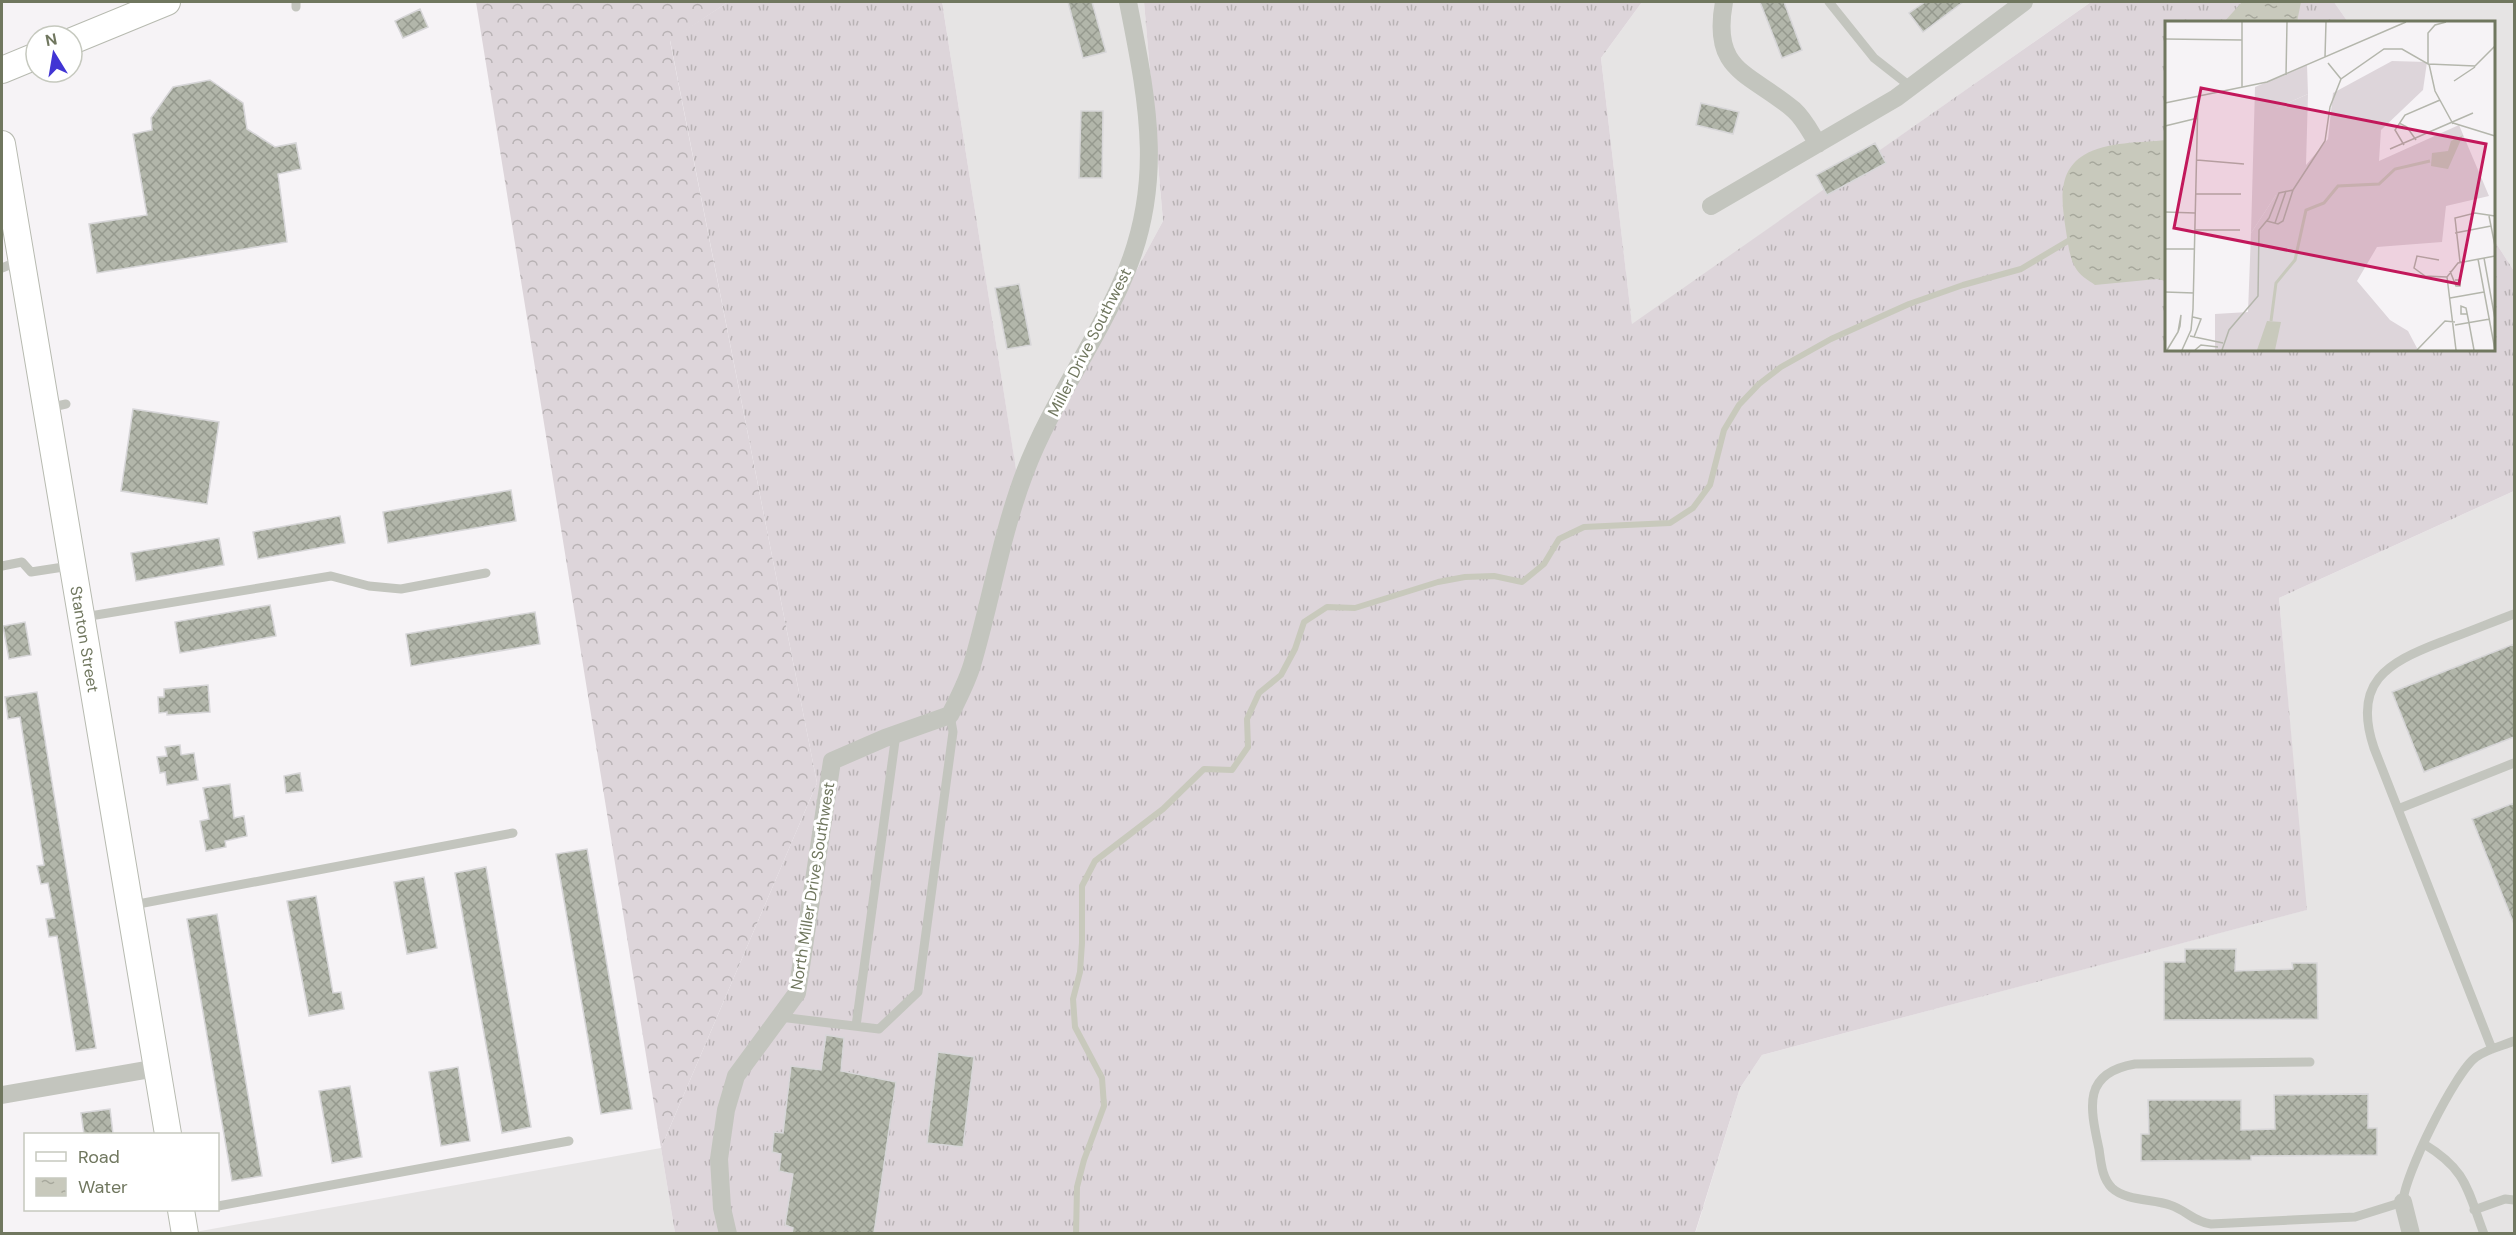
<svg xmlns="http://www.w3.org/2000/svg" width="2516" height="1235" font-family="'DM Sans',sans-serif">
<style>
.built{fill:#e6e4e4}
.grass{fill:url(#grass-tufts)}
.forest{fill:url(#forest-crowns)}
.water{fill:url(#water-ripples)}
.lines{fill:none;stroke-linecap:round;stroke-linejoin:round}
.stream{stroke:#c8c9bc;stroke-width:6}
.building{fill:url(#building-cross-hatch);stroke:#d7d6d8;stroke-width:1.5}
.secondary-casing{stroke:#b7bab0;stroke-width:28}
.lane{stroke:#c3c5be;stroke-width:9}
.street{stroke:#c3c5be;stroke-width:18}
.secondary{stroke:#fff;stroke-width:26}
.labels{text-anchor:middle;stroke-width:6;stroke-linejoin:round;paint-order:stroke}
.street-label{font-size:16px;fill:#70775f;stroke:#fff}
.inset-river{fill:none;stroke:#c8c9bc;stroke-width:3}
.inset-road{fill:none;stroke:#b4b6ac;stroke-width:1.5}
.view{fill:#c2185b;fill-opacity:0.15;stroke:#c2185b;stroke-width:3}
.inset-edge{fill:none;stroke:#70775f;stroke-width:3}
</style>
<defs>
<pattern id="grass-tufts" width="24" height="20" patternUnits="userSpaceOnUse" patternTransform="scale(1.5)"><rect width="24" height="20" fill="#ddd5da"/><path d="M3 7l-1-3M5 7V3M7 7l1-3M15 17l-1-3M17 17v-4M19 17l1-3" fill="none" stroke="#b8b2b4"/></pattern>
<pattern id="forest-crowns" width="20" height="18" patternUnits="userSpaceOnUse" patternTransform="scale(1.5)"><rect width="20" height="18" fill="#ddd5da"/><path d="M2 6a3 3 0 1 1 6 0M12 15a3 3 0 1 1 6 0" fill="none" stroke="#b8b2b4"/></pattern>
<pattern id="water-ripples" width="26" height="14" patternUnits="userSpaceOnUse" patternTransform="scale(1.5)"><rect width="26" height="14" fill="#c8c9bc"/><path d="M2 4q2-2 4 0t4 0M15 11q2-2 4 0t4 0" fill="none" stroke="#a7a89c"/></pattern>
<pattern id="building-cross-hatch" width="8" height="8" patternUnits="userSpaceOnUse" patternTransform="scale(1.5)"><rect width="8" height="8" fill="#b2b6aa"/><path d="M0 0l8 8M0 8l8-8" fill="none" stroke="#95998e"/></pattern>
</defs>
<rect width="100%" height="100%" fill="#f6f3f6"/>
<path class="built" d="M942,2H1144L1163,221L1019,489Z
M1642,2H2091L1632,325L1601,58Z
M2334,2H2514V271L2494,240V22H2348Z
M2514,491V1233L1695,1234L1740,1088L1762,1055L2306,910L2279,598Z
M661,1148L675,1233L184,1234Z"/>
<path class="grass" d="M728,2H942L1019,488L1163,221L1144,2H1642L1601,58L1632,324L2091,2H2334L2348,22H2166V350H2494V240L2514,271V491L2279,598L2307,910L1762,1055L1740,1088L1695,1233H675L661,1148L817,783L670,40Z"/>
<path class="forest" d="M476,2H728L670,41L817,783L661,1148Z"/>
<path class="water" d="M2242,2H2301L2297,22H2224Z
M2166,140V281L2157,279L2095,285C2088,280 2079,275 2075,267C2069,256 2068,243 2066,231C2062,204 2056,172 2084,155C2107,141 2141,143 2166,140Z"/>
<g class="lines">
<path class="stream" d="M1076,1234L1077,1187L1084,1160L1104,1106L1102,1078L1075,1027L1073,999L1080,972L1082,943V886L1095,861L1163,809L1204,769L1232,770L1248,747L1247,719L1259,693L1281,675L1295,649L1304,622L1327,607L1355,608L1438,582L1465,577L1494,576L1522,582L1544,564L1559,539L1584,527L1670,523L1693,508L1710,485L1724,430L1739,405L1759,384L1781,367L1831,339L1909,304L1963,285L2021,269L2068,241"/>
</g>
<path class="building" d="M1068,2H1092L1106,52L1083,58Z
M1760,2H1784L1802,50L1782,58Z
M1925,2H1963L1923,32L1909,13Z
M420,9L428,27L403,38L395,21Z
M210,80L243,103L247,129L275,147L296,143L301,169L278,174L287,242L97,273L89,224L147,215L133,134L152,130L151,118L173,87Z
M1701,103L1739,112L1733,134L1696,125Z
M1081,111H1103L1102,178H1079Z
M1875,143L1886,163L1827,195L1816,175Z
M1019,284L1031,345L1007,349L995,288Z
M133,409L219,422L207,504L121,491Z
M511,490L516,521L388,543L383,512Z
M340,516L345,543L258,559L253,532Z
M219,538L224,565L136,581L131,553Z
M270,605L276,636L180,653L175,622Z
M535,612L540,644L411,666L406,634Z
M25,622L31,655L9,659L3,626Z
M2514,644V737L2424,772L2392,692Z
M208,685L210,712L167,715V712L159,713L158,697H164V689Z
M37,692L96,1048L76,1051L57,936L49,937L46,919L55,918L48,883L41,884L37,866L44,865L20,717L8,719L5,697Z
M180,745L181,755L194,753L198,780L167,785L165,772L160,773L157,757L167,756L165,747Z
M300,773L303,791L286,793L284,776Z
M230,784L234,818L244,816L247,836L225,841L226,847L206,851L200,821L209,819L203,788Z
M2514,803V924L2472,819Z
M587,849L632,1109L601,1114L556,854Z
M486,867L531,1127L502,1133L455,873Z
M424,877L437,948L407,954L394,882Z
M316,896L333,993L341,992L344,1009L309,1016L287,901Z
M217,914L262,1176L232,1181L187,919Z
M2185,949H2236L2235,971L2293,969L2292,963H2317L2318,1019L2164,1020V962H2185Z
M826,1035L844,1038L841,1071L896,1082L874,1233H792L793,1228L785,1225L793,1174L779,1171L781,1154L772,1152L774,1132L783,1133L791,1066L821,1070Z
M938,1052L974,1057L963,1147L927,1143Z
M458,1067L470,1141L441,1146L429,1072Z
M350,1086L362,1157L332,1163L319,1091Z
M2368,1094V1128H2377V1155L2251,1156V1160L2141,1161V1134H2149L2148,1100H2241V1130L2275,1129L2274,1095Z
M110,1109L113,1134H84L81,1113Z"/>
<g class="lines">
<defs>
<g id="secondary">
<path d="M72,41L167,2"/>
<path d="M2,70L36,56"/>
<path id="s1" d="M2,144L168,1134"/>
<path d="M181,1210L185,1234"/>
</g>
</defs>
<use href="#secondary" class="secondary-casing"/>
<path class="lane" d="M296,2V7
M1829,2L1874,58L1911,87
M2,268L19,261
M48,408L66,404
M2,566L22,562L31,572L70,566
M84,617L331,576L369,586L401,589L486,573
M2398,809L2514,763
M133,905L513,833
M780,1017L879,1029L918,992L953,732L950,715
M856,1026L896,734
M2492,1049L2374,748C2352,683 2386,663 2441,642C2466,633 2490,623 2514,614
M2310,1062L2135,1064C2082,1073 2090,1107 2099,1149C2101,1163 2102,1178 2112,1188C2126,1201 2153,1199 2170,1205C2186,1210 2194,1222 2211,1224L2355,1217L2403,1202C2404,1176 2455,1072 2476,1057C2487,1049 2502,1046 2514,1041
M2424,1144C2467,1170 2467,1189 2484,1234
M218,1206L569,1141
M2474,1210L2505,1199L2514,1200"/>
<path class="street" d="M1724,2C1711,72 1749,72 1794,110C1804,119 1811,133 1818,144
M1711,206L1896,98L2024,2
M2,1095L157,1068
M2403,1202L2411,1234
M728,1234L722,1208L719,1159L726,1110L736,1076L797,993L832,761L885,738L950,715C958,699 967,682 972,665C991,601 1001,535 1025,472C1050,406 1091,350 1120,286C1166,188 1148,103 1128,2"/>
<use href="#secondary" class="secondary"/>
</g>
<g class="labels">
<g class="street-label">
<text transform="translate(1089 342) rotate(-63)" y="6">Miller Drive Southwest</text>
<text dy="6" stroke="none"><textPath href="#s1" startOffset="502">Stanton Street</textPath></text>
<text transform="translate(812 886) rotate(-81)" y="6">North Miller Drive Southwest</text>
</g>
</g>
<g transform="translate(2165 21)">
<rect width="330" height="330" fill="#f6f3f6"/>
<path d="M227,40L262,41L258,69L216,109L214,140L294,104L324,175L281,185L277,221L212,226L192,260L225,299L243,310L253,329H50V293L83,291L86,212L111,174V87L143,73L141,144L163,118L168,72Z" fill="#ddd5da"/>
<path d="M142,44L143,73L111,87V174L86,212L90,66Z" fill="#ddd5da"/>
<path d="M298,114L283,148L266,145L267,132L283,130L286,120ZM102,300L116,301L110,329H92Z" fill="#c8c9bc"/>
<path class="inset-river" d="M106,300L111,262L130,239L141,189L159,182L173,165L214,163L230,148L265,140"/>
<path class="inset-road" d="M0,18L77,19M160,36L161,1M163,42L176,58M121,54L122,1M289,60L310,46M77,66V1M0,82L102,61L241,1M234,102L242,106L251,119M288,102L330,115M288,103L270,70L264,43L310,45L330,25M0,105L33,97M239,124L230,109L240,94L275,79M225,128L308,92M32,139L79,143M31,173H76M0,191L30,192M324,195L330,225M102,200L113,203L118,200L128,169M110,202L121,170M30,209H75M290,212L326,205M0,228H29M319,237L330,298M313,238L330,329M274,239L252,235L249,247L260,255L282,256M295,241L290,197L310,192L330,195M285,250L291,265H295V259H290M282,256L291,329M282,256L293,242L330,235M0,271L29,272M285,277L319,271M302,293H296V285L301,287L304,302L309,329M28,296L36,298L29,316M290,304L325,298M25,315L58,322M2,329L13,311L16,294L15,305L13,311M17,329L26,309L28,288L33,76M30,329L36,324L53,326M57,329L64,309L93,275L94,209L104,197L114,172L128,169L160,120L165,86L176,58L219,28H237L263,43V12L270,4L281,1M252,329L280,300L290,301"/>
<path class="view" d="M36,67L321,123L294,263L9,207Z"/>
<rect width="330" height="330" class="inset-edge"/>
</g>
<rect width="2516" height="1235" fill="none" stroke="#70775f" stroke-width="6"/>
<rect x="24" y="1133" width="195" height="78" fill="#ffffff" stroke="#c6c9bf" stroke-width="1.5"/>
<rect x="36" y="1152" width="30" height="9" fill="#ffffff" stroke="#c6c9bf" stroke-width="1.5"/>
<text x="78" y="1163" font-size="18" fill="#70775f">Road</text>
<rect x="36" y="1178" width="30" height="18" fill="url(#water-ripples)" stroke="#c6c9bf" stroke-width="1.5"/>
<text x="78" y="1193" font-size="18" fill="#70775f">Water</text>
<g transform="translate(54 54) rotate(349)"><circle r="28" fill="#ffffff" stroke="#c6c9bf" stroke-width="1.5"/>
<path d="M0-4.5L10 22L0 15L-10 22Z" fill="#4135d4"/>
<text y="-9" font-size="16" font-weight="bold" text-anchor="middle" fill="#70775f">N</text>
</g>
</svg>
